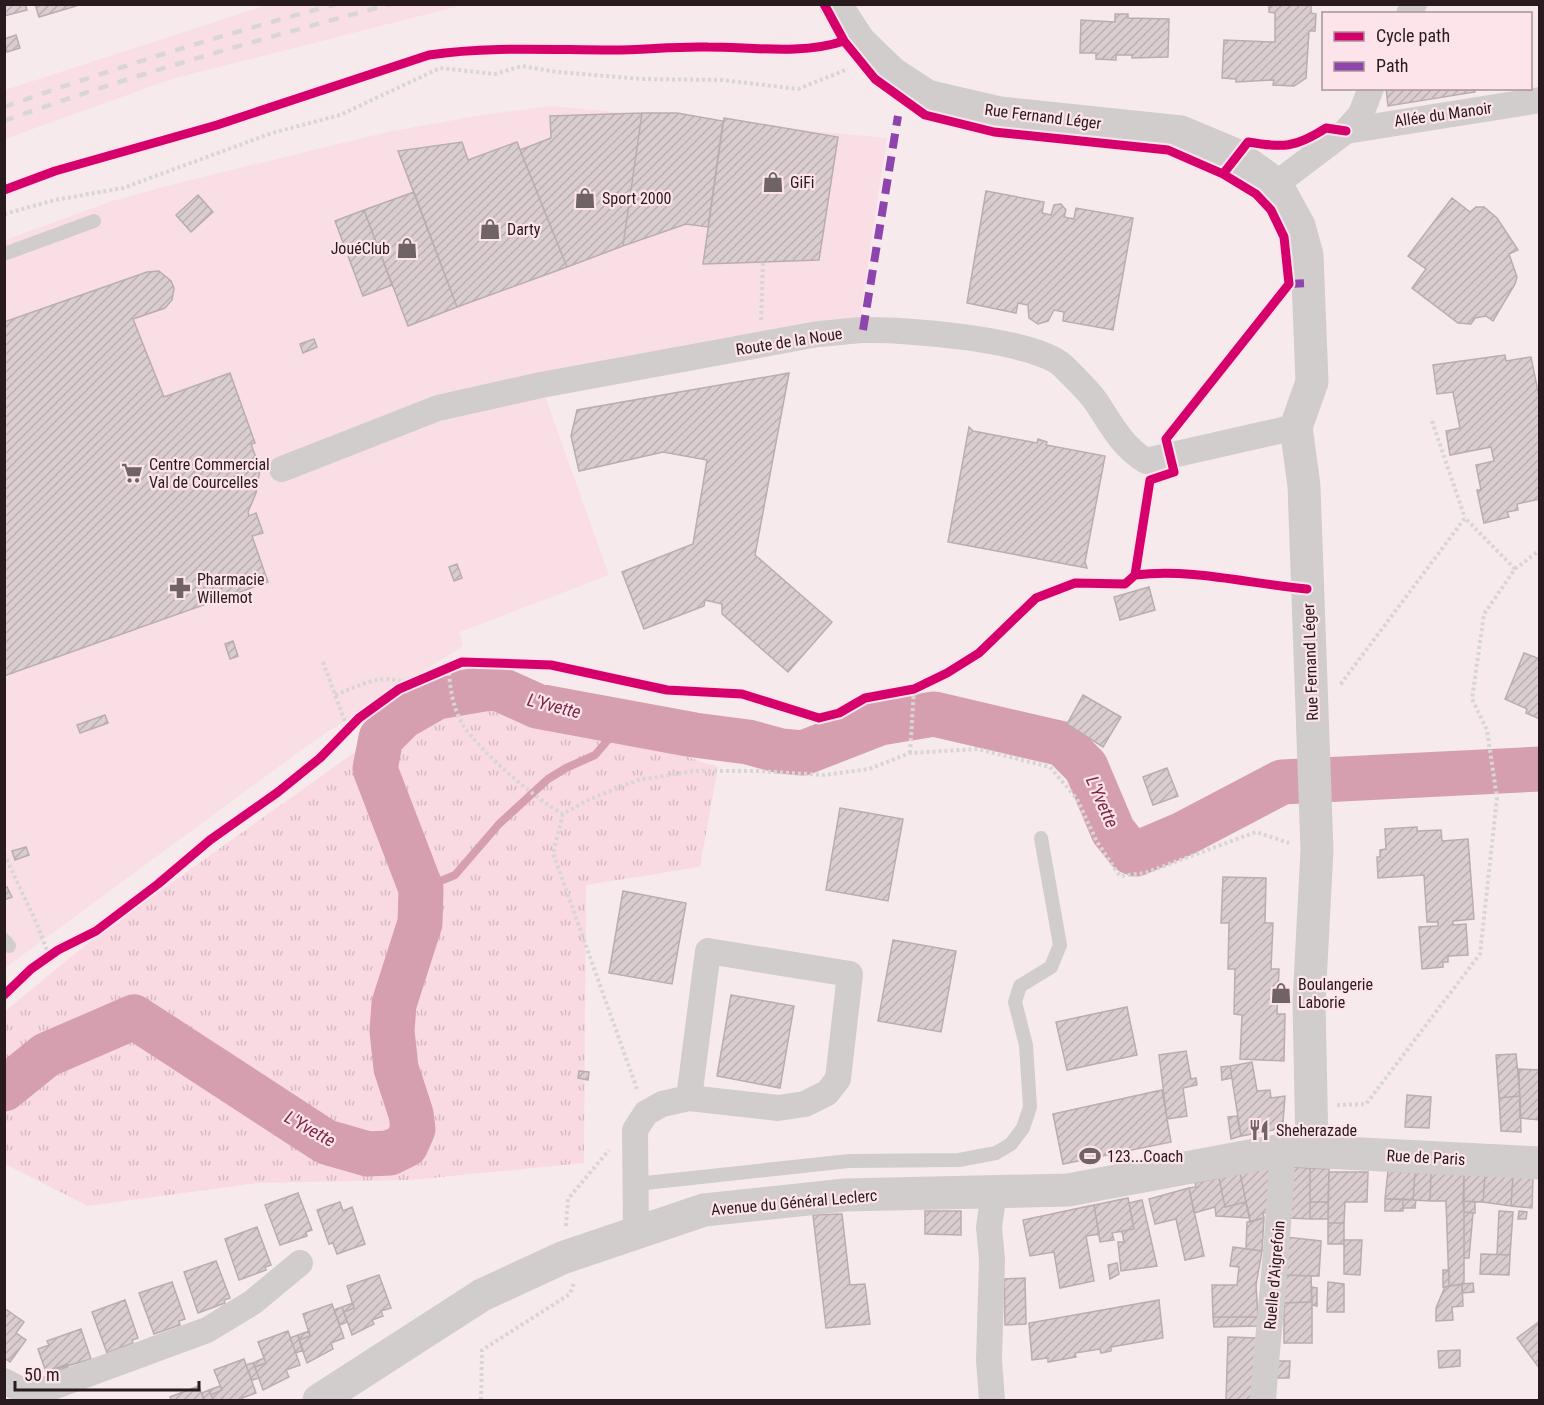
<svg xmlns="http://www.w3.org/2000/svg" width="1544" height="1405" font-family="'Roboto Condensed',sans-serif">
<style>
.built{fill:#fadee5}
.park{fill:url(#park-tufts)}
.lines{fill:none;stroke-linecap:round;stroke-linejoin:round}
.stream{stroke:#d59faf;stroke-width:8}
.river{stroke:#d59faf;stroke-width:45}
.building{fill:url(#building-hatch);stroke:#b9adb0;stroke-width:1.5}
.path{stroke:#d8d5d5;stroke-width:4;stroke-dasharray:3 3;stroke-linecap:butt}
.lane{stroke:#d1cdcd;stroke-width:14}
.street{stroke:#d1cdcd;stroke-width:26}
.secondary{stroke:#d1cdcd;stroke-width:33}
.primary{stroke:#d1cdcd;stroke-width:33}
.rail{stroke:#d9d6d6;stroke-width:4.5;stroke-dasharray:10 10;stroke-linecap:butt}
.quiet{stroke:#8e44ad;stroke-width:8;stroke-dasharray:15 8;stroke-linecap:butt}
.cycleway-casing{stroke:#fde4ea;stroke-width:13}
.cycleway{stroke:#d6006c;stroke-width:9}
.labels{text-anchor:middle;stroke-width:4.5;stroke-linejoin:round;paint-order:stroke}
.street-label{font-size:16px;fill:#281a1e;stroke:#fde4ea}
.poi-label{font-size:16px;fill:#281a1e;stroke:#fde4ea;text-anchor:start}
.water-label{font-size:18px;font-style:italic;fill:#7c2646;stroke:#fde4ea}
</style>
<defs>
<pattern id="park-tufts" width="24" height="20" patternUnits="userSpaceOnUse" patternTransform="scale(1.5)"><rect width="24" height="20" fill="#fadae2"/><path d="M3 7l-1-3M5 7V3M7 7l1-3M15 17l-1-3M17 17v-4M19 17l1-3" fill="none" stroke="#d6bac1"/></pattern>
<pattern id="building-hatch" width="6" height="6" patternUnits="userSpaceOnUse" patternTransform="scale(1.5)"><rect width="6" height="6" fill="#dacdd0"/><path d="M-1 1l2-2M0 6l6-6M5 7l2-2" fill="none" stroke="#bbafb2"/></pattern>
</defs>
<rect width="100%" height="100%" fill="#f7eaed"/>
<path class="built" d="M267,5H463L172,79L5,139V90Z
M552,106L887,138L859,324L541,385L609,575L460,632L463,646L318,738L5,968V240L112,201L174,184L387,132L487,114Z"/>
<path class="park" d="M508,699L718,767L700,867L586,885L584,1163L410,1180L258,1183L88,1206L5,1164L4,1012L94,938L390,727Z"/>
<g class="lines">
<path class="stream" d="M421,889L455,875L499,824L548,779L566,768L595,755L608,740L614,721"/>
<path class="river" d="M4,1089L46,1055L134,1017L326,1142L368,1154L390,1153L406,1145L413,1129L411,1114L396,1068L392,1031L394,1004L420,923L421,889L375,769L381,738L402,717L437,697L495,687L537,706L694,735L748,742L781,751L803,753L880,723L934,714L1063,744L1086,767L1113,831L1129,851L1136,854L1183,834L1282,782L1540,769"/>
</g>
<path class="building" d="M4,4H25L27,10L4,16Z
M35,4H75L76,6L39,17Z
M1269,4H1311V13L1316,14L1315,31H1309L1306,78L1294,86L1273,85L1274,80L1236,82V79L1222,78L1224,40L1275,42V13L1269,12Z
M1115,14H1128V18L1169,19L1168,57L1132,58V55H1116V60L1096,59V53H1080L1081,20L1115,22Z
M16,35L20,48L7,52L4,39Z
M1386,88H1474L1475,92L1388,106Z
M642,113L623,246L567,267L520,150L551,138L550,116Z
M642,113H677L723,121L708,227L686,224L623,246Z
M724,118L838,137L819,260L703,264Z
M462,142L468,160L517,142L567,267L457,307L398,151Z
M986,191L1044,202L1042,213L1051,215L1054,205L1061,204L1066,210L1064,217L1074,219L1076,208L1133,218L1113,330L1063,321L1064,312L1054,310L1048,321L1038,324L1029,318L1028,305L1018,303L1016,313L967,303Z
M414,192L457,307L408,326L364,210Z
M198,195L213,212L191,232L176,215Z
M1452,198L1470,212L1476,207H1484L1497,218L1518,250L1509,254L1517,277L1515,284L1493,321L1486,316L1475,318L1471,324L1458,323L1412,288L1426,269L1408,256Z
M364,210L392,285L363,296L335,221Z
M159,271L171,281L174,288L172,300L165,308L133,319L164,397L230,373L255,443L251,444L260,469L256,493L248,512L249,516L256,513L263,533L252,536L268,582L4,676V322L147,272Z
M314,339L317,347L303,353L300,344Z
M1505,355L1506,361L1531,357L1540,401V499L1517,504L1518,510L1507,512L1509,517L1484,523L1477,490H1481L1476,465L1494,461L1491,447L1450,455L1446,431L1460,428L1453,392L1437,394L1433,365Z
M789,373L755,555L832,622L788,672L722,614V604L705,600L704,606L644,629L622,572L693,544L707,460L663,452L579,471L571,436L577,410Z
M969,427L973,431L1037,443L1038,439L1047,442L1046,445L1105,456L1085,562L1087,568L948,542Z
M457,564L462,578L454,581L449,567Z
M1149,587L1155,610L1120,620L1114,597Z
M233,641L238,656L230,659L225,644Z
M1524,653L1540,659V719L1526,713L1527,709L1505,699Z
M1083,695L1121,717L1103,747L1067,724Z
M105,715L108,723L80,733L77,725Z
M1167,768L1178,796L1153,805L1143,777Z
M840,808L903,819L888,901L826,890Z
M1417,827V831L1441,830L1442,841L1468,839L1474,919L1453,921V925L1466,924L1468,955L1448,956V962H1443V967L1422,969L1419,927L1438,926V922H1427L1424,875L1378,878L1377,857H1380V850L1386,849L1385,829Z
M26,847L29,855L15,860L12,851Z
M1223,877L1266,878L1265,923H1273L1271,969H1279L1277,1014H1285L1284,1061L1240,1059L1242,1015L1234,1014L1235,969H1228L1229,923H1221Z
M7,887L12,897L4,900V888Z
M623,891L686,903L672,984L609,973Z
M893,940L956,951L941,1032L878,1021Z
M731,995L794,1006L780,1088L717,1076Z
M1127,1007L1137,1055L1067,1070L1056,1022Z
M1186,1051L1191,1079L1196,1078L1197,1085L1183,1088L1187,1116L1167,1119L1159,1055Z
M1516,1054L1520,1096L1499,1098L1496,1055Z
M1252,1062L1257,1091L1270,1090L1271,1098L1285,1096L1283,1122L1273,1130L1241,1136L1230,1066Z
M1230,1066L1232,1078L1222,1080L1221,1067Z
M1519,1069L1540,1070V1120L1520,1118Z
M579,1071L589,1072L588,1080L578,1078Z
M1162,1090L1171,1142L1063,1164L1053,1114Z
M1407,1095L1431,1097L1429,1128L1405,1127Z
M1520,1096L1521,1132L1501,1131L1499,1098Z
M1237,1116L1241,1136L1231,1139L1228,1117Z
M1271,1167L1273,1211L1263,1213L1264,1218L1250,1222L1240,1173Z
M1290,1167L1310,1168V1219L1288,1218Z
M1310,1168L1329,1169L1328,1202H1310Z
M1388,1171L1415,1172L1413,1200L1385,1199Z
M1329,1172H1368L1367,1202H1345L1344,1223H1328Z
M1415,1172L1431,1173L1430,1201L1413,1200Z
M1240,1173L1246,1202L1225,1207L1219,1178Z
M1431,1173L1464,1174V1284L1449,1286L1446,1201H1430Z
M1464,1174L1485,1175L1483,1202L1463,1201Z
M1485,1175H1513L1511,1206L1483,1202Z
M1513,1175L1533,1176L1532,1208L1511,1206Z
M1219,1178L1225,1207L1246,1202L1250,1218L1216,1216L1215,1207L1194,1213L1189,1188L1196,1187L1195,1183Z
M1189,1188L1204,1256L1185,1260L1176,1219L1155,1224L1149,1199Z
M298,1193L312,1230L306,1232L307,1236L280,1245L265,1205Z
M1128,1198L1134,1229L1112,1233L1114,1240L1100,1242L1094,1205Z
M1385,1199H1403V1211H1385Z
M1403,1199L1416,1200L1415,1208H1403Z
M1142,1200L1157,1266L1121,1271L1118,1242H1124L1122,1231L1134,1229L1129,1203Z
M1463,1201L1475,1202V1213L1464,1212Z
M340,1202L343,1211L352,1207L365,1244L337,1254L333,1243L329,1244L317,1210Z
M1310,1202H1328V1219H1310Z
M1094,1205L1099,1234L1086,1236L1094,1281L1060,1288L1054,1252L1030,1256L1023,1220Z
M925,1211H961V1235L925,1234Z
M1499,1211L1513,1212L1510,1255H1497Z
M1519,1211L1527,1212L1526,1219H1518Z
M1464,1212L1473,1213L1469,1258H1464Z
M842,1214L850,1285L865,1284L870,1324L826,1328L813,1215Z
M1264,1218L1262,1251L1246,1249L1247,1222Z
M1328,1223H1344V1244H1328Z
M257,1227L271,1265L265,1267L266,1270L239,1280L225,1239Z
M1286,1237L1321,1241L1319,1276L1283,1275Z
M1344,1240H1362L1360,1275L1344,1274Z
M1233,1247L1262,1251L1256,1285L1258,1317H1213L1212,1285H1237L1239,1267L1230,1266Z
M1481,1254L1510,1255L1509,1275L1480,1274Z
M216,1261L230,1298L224,1300L225,1303L198,1313L184,1272Z
M1117,1263L1119,1274L1110,1279L1108,1265Z
M1443,1270H1449V1286L1443,1287Z
M379,1275L391,1308L381,1311L383,1316L372,1320L374,1324L352,1335L344,1312L354,1308L347,1286Z
M1283,1275L1311,1276L1312,1302L1281,1303Z
M1025,1278L1026,1324L1005,1325L1004,1279Z
M172,1282L185,1319L179,1321L180,1325L154,1334L139,1293Z
M1328,1282L1344,1284V1312H1327Z
M1473,1283L1474,1292L1462,1293V1284Z
M1462,1284L1463,1306L1452,1307L1453,1320L1436,1321V1308L1445,1287Z
M1311,1287L1317,1288V1306L1312,1305Z
M125,1300L138,1338L132,1340L133,1343L107,1353L92,1312Z
M1159,1300L1163,1338L1111,1347V1351L1101,1353L1100,1349L1075,1353L1076,1357L1048,1362V1358L1032,1360L1029,1323Z
M1312,1302V1343H1284V1303Z
M353,1303L354,1308L344,1312L342,1307Z
M332,1304L344,1338L331,1343L333,1349L307,1363L299,1340L310,1336L303,1314Z
M342,1307L347,1322L340,1325L334,1310Z
M4,1308L24,1322L16,1333L26,1340L10,1362L4,1358Z
M1213,1317H1258V1326L1214,1327Z
M1540,1321V1369L1517,1338Z
M81,1329L91,1359L46,1372L38,1349L49,1345L47,1341Z
M288,1331L300,1365L286,1370L289,1377L263,1390L255,1367L266,1363L258,1342Z
M309,1331L310,1336L299,1340L298,1335Z
M298,1335L303,1350L296,1353L290,1338Z
M1228,1337L1257,1338L1255,1400H1226Z
M1460,1350V1366L1439,1368L1438,1351Z
M264,1358L266,1363L255,1367L253,1363Z
M244,1359L256,1393L242,1398L243,1400H213L211,1395L222,1390L214,1370Z
M1274,1361H1290L1289,1378H1273Z
M253,1363L259,1378L252,1380L246,1365Z
M67,1364L68,1367L47,1375L46,1372Z
M199,1386L204,1400H171L170,1397Z
M220,1386L222,1390L211,1395L209,1390Z
M209,1390L213,1400H204L202,1393Z"/>
<g class="lines">
<path class="path" d="M4,214L55,200L123,188L272,133L340,115L440,68L495,74L522,66L557,72L641,79L722,80L798,89L848,69
M761,320L763,262
M1432,421L1465,518
M1515,569L1540,550
M323,662L348,730
M449,667C449,685 453,709 463,725C482,753 534,798 563,814
M335,695C362,685 381,672 409,684
M910,753L914,689
M4,854L37,924L49,956
M637,1089L553,853L563,814L588,800L638,780L695,771H757L824,775L869,769L910,753L978,749L1050,767L1077,799L1097,842L1120,876L1145,873L1256,832L1289,843
M1337,1105L1366,1104L1480,954L1497,798L1487,730L1472,699L1484,614L1515,569L1465,518L1340,685
M566,1226L568,1199L609,1150
M481,1400L482,1350L570,1294L574,1283"/>
<path class="lane" d="M4,254L94,221
M4,940L9,946
M636,1184L849,1161L959,1160L996,1153L1011,1144L1023,1128L1030,1107L1026,1045L1015,1002L1020,986L1051,967L1060,945L1041,838"/>
<path class="street" d="M1409,14L1414,4
M1346,131L1540,100
M1276,184L1346,131L1361,114L1371,88
M282,469L438,408L541,385L818,334C833,333 848,331 863,330C905,329 1033,339 1063,366C1074,377 1088,390 1097,403C1112,426 1122,446 1146,461L1296,427
M636,1231L635,1130L646,1113L662,1104L689,1098L778,1108L805,1104L827,1093L838,1079L850,974L708,951L689,1098
M4,1381L23,1391L47,1389L207,1330L253,1302L300,1263
M992,1400L989,1360L992,1260L989,1227L994,1192
M1263,1400C1269,1317 1280,1234 1282,1150"/>
<path class="secondary" d="M835,4L859,41L892,73L927,96L1000,113L1181,132L1236,155L1276,184L1299,226L1307,255L1312,382L1296,427L1304,486L1317,850L1309,1002L1312,1149"/>
<path class="primary" d="M319,1400L482,1295L562,1258L704,1210L845,1195L1068,1190L1282,1150L1540,1163"/>
<path class="rail" d="M4,107C114,68 225,34 337,4
M4,121C131,75 261,39 391,4"/>
<path class="quiet" d="M1289,284L1308,283
M863,330L898,116"/>
<defs>
<path id="cycleway" d="M1223,174L1248,142C1283,148 1295,148 1326,128L1346,131
M4,190L55,171L217,125L429,55C489,46 551,50 612,50C644,50 676,46 708,47C751,47 802,55 844,41
M1135,575C1192,568 1250,584 1307,589
M4,995L31,969L58,950L96,931L158,884L210,840L278,792L320,758L359,718L399,689L462,662L551,665L667,690L742,694L819,718L839,713L865,698L914,689L947,673L979,653L1036,598L1075,583L1125,584L1135,575L1150,480L1174,472L1166,439L1289,284L1284,237L1271,210L1256,194L1223,174L1168,150L994,132L925,115L875,79L844,41L824,4"/>
</defs>
<use href="#cycleway" class="cycleway-casing"/>
<use href="#cycleway" class="cycleway"/>
</g>
<defs>
<symbol id="shop-bare" viewBox="-9 -9 18 18"><path d="M-5-2.5h2.3a2.7 3.5 0 0 1 5.4 0H5L5.5 6h-11ZM-1.5-2.5h3a1.5 2.3 0 0 0-3 0Z" fill="#706366" stroke="#fde4ea" stroke-width="2.5" paint-order="stroke"/></symbol>
<symbol id="supermarket-bare" viewBox="-9 -9 18 18"><path d="M-6-5.5h2.5l.6 2H6L4.5 2H-2.5L-4.4-4H-6ZM-1.5 3.2a1.3 1.3 0 1 0 .1 0ZM3 3.2a1.3 1.3 0 1 0 .1 0Z" fill="#706366" stroke="#fde4ea" stroke-width="2.5" paint-order="stroke"/></symbol>
<symbol id="pharmacy-bare" viewBox="-9 -9 18 18"><path d="M-2-6h4v4h4v4h-4v4h-4v-4h-4v-4h4Z" fill="#706366" stroke="#fde4ea" stroke-width="2.5" paint-order="stroke"/></symbol>
<symbol id="restaurant-bare" viewBox="-9 -9 18 18"><path d="M-5-6h1v4h1v-4h1v4h1v-4h1v5L-1.5 .5V6h-2V.5L-5-1ZM5-6V6H3V1.5H1.5Q1.5-4 5-6Z" fill="#706366" stroke="#fde4ea" stroke-width="2.5" paint-order="stroke"/></symbol>
<symbol id="stadium-bare" viewBox="-9 -9 18 18"><path d="M0-5a6.5 5 0 1 0 0 10a6.5 5 0 1 0 0-10ZM-3.5-1.8h7v3.6h-7Z" fill="#706366" stroke="#fde4ea" stroke-width="2.5" paint-order="stroke"/></symbol>
</defs>
<g fill-rule="evenodd">
<use href="#shop-bare" x="758" y="167" width="30" height="30"/>
<use href="#shop-bare" x="570" y="183" width="30" height="30"/>
<use href="#shop-bare" x="475" y="214" width="30" height="30"/>
<use href="#shop-bare" x="392" y="233" width="30" height="30"/>
<use href="#supermarket-bare" x="117" y="458" width="30" height="30"/>
<use href="#pharmacy-bare" x="165" y="573" width="30" height="30"/>
<use href="#shop-bare" x="1266" y="978" width="30" height="30"/>
<use href="#restaurant-bare" x="1244" y="1115" width="30" height="30"/>
<use href="#stadium-bare" x="1075" y="1141" width="30" height="30"/>
</g>
<g class="labels">
<g class="street-label">
<text transform="translate(1443 114) rotate(-8)" y="6">Allée du Manoir</text>
<text transform="translate(1043 116) rotate(7)" y="6">Rue Fernand Léger</text>
<text transform="translate(789 341) rotate(-9)" y="6">Route de la Noue</text>
<text transform="translate(1310 662) rotate(-92)" y="6">Rue Fernand Léger</text>
<text transform="translate(1426 1157) rotate(3)" y="6">Rue de Paris</text>
<text transform="translate(794 1202) rotate(-5)" y="6">Avenue du Général Leclerc</text>
<text transform="translate(1274 1275) rotate(-85)" y="6">Ruelle d'Aigrefoin</text>
</g>
<g class="poi-label">
<text x="790" y="188">GiFi</text>
<text x="602" y="204">Sport 2000</text>
<text x="507" y="235">Darty</text>
<text x="390" y="254" text-anchor="end">JouéClub</text>
<text x="149" y="470">Centre Commercial<tspan x="149" dy="18">Val de Courcelles</tspan></text>
<text x="197" y="585">Pharmacie<tspan x="197" dy="18">Willemot</tspan></text>
<text x="1298" y="990">Boulangerie<tspan x="1298" dy="18">Laborie</tspan></text>
<text x="1276" y="1136">Sheherazade</text>
<text x="1107" y="1162">123...Coach</text>
</g>
<g class="water-label">
<text transform="translate(554 706) rotate(14)" y="6">L'Yvette</text>
<text transform="translate(1102 802) rotate(66)" y="6">L'Yvette</text>
<text transform="translate(310 1129) rotate(29)" y="6">L'Yvette</text>
</g>
</g>
<rect width="1544" height="1405" fill="none" stroke="#281a1e" stroke-width="12"/>
<rect x="1322" y="12" width="210" height="78" fill="#fde4ea" stroke="#a89398" stroke-width="1.5"/>
<rect x="1334" y="32" width="30" height="9" fill="#d6006c" stroke="#a89398" stroke-width="1.5"/>
<text x="1376" y="42" font-size="18" fill="#281a1e">Cycle path</text>
<rect x="1334" y="62" width="30" height="9" fill="#8e44ad" stroke="#a89398" stroke-width="1.5"/>
<text x="1376" y="72" font-size="18" fill="#281a1e">Path</text>
<path d="M15 1381v9h184v-9" fill="none" stroke="#281a1e" stroke-width="3"/>
<text x="24" y="1381" font-size="18" fill="#281a1e" stroke="#fde4ea" stroke-width="4.5" paint-order="stroke">50 m</text>
</svg>
